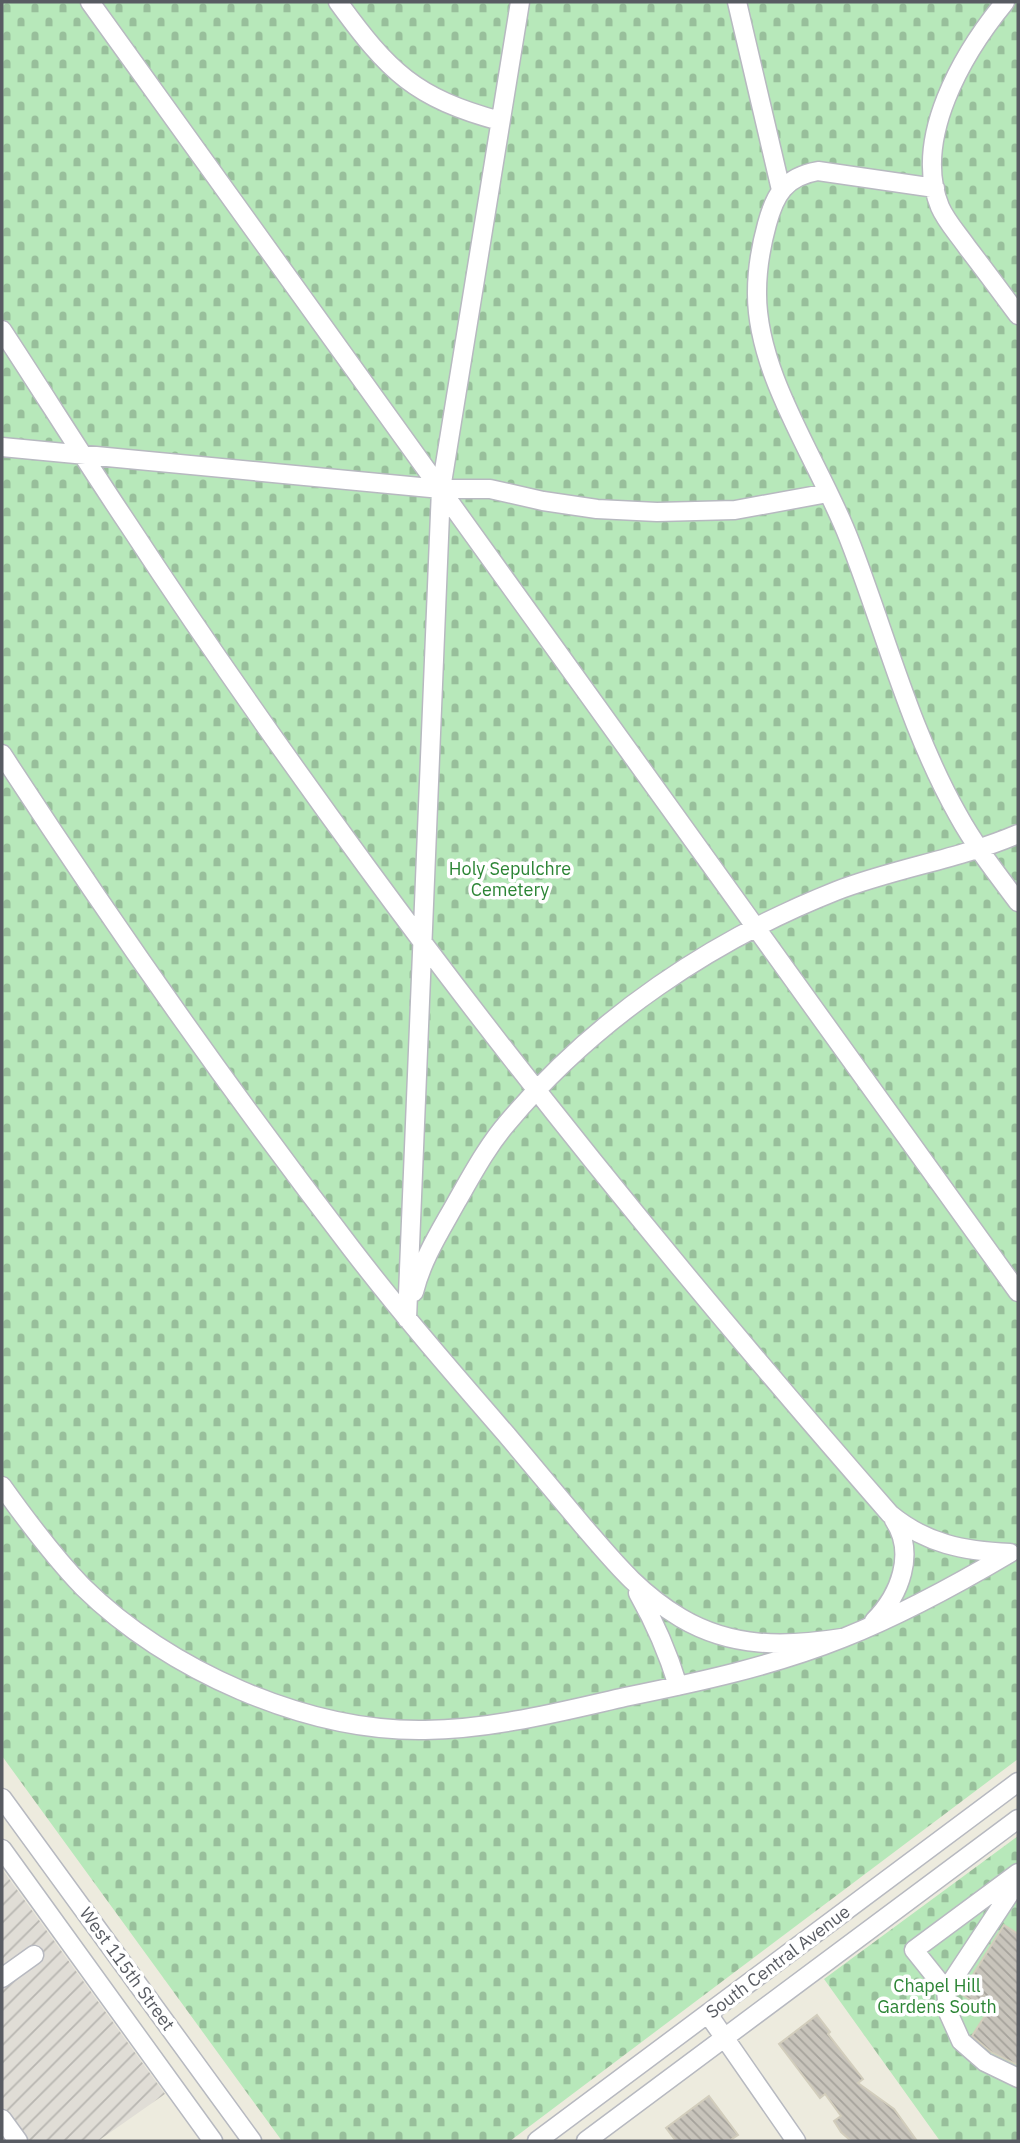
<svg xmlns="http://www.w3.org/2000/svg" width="1020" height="2143" font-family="'IBM Plex Sans',sans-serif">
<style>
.industrial{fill:url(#industrial-furrows)}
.cemetery{fill:url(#cemetery-stones)}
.building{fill:url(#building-back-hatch);stroke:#d2cdbc;stroke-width:2}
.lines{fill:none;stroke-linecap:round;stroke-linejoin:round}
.minor-casing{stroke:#b7b9c0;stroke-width:21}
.minor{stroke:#fff;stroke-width:18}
.labels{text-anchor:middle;stroke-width:7;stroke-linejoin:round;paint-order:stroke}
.park-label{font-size:18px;fill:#2c8535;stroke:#fff}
.street-label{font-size:18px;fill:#585b62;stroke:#fff}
</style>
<defs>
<pattern id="industrial-furrows" width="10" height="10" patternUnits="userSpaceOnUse" patternTransform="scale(1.75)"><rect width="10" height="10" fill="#e0ddd6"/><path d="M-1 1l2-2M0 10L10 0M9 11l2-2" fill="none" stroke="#b8b6b1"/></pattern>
<pattern id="cemetery-stones" width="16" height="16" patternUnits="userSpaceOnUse" patternTransform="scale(1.75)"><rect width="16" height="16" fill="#b7e8ba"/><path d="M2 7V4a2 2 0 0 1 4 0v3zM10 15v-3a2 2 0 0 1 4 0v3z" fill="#98bf9b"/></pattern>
<pattern id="building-back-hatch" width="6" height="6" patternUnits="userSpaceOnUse" patternTransform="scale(1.75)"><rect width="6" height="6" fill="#c8c4bb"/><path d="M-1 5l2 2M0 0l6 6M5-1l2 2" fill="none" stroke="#a5a29b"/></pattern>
</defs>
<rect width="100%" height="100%" fill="#edebde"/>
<path class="industrial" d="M2,1869L165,2094L98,2141H2Z"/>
<path class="cemetery" d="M2,2H1018V1759L510,2141H282L2,1756Z
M1018,1836V2141H940L824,1979Z"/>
<path class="building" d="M1004,1925L1018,1934V2065L991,2052L972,2036L988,2011L961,1994Z
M817,2015L830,2032L828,2034L863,2079L858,2083L894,2109L917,2141H851L841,2132L834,2121L841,2116L825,2094L820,2098L779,2044Z
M709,2096L738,2135L729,2141H676L666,2128Z"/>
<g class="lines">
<defs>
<path id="minor" d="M90,2L1018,1292
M338,2C389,72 415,98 500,121
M737,2L781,190
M1005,2C963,53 912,139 940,207C946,221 958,234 967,247C984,269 1001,292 1018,315
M935,188L818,171C785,177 775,194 767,224C761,246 757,269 757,292C756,375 820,463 849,539C885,631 909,728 958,815C975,846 997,874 1018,902
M2,330C44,394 85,460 128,524C204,640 284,754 366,866C530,1090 707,1305 890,1514C926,1544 964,1551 1010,1553
M2,447L441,489H490L543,501L597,509L657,512L735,510L828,493
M2,754C112,923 228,1088 351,1248C400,1312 453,1373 506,1434C532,1465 558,1496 584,1527C615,1563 639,1593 681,1618C732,1648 785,1647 842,1638
M414,1292C422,1259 441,1230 457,1201C473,1173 488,1145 509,1121C596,1018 712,940 836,891C895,868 960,859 1018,834
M407,1319L441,489L520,2
M2,1486C27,1521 53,1556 83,1587C167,1670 306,1732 425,1730C493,1729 559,1712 625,1697C699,1682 773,1666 843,1638C901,1615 956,1585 1010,1553
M638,1593C655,1623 668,1653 678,1686
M874,1621C900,1595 916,1553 894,1520
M2,1798L252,2141
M2,1849L213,2141
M1018,1873L914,1950L946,1990L948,2012L961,2041L985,2062L1018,2078
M2,1978L34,1955
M946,1990L1018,1881
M708,2014L796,2141
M2,2119L18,2141
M537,2141L1018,1782
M586,2141L1018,1819"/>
</defs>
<use href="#minor" class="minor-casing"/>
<use href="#minor" class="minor"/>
</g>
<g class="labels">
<g class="park-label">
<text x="510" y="875">Holy Sepulchre<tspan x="510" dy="21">Cemetery</tspan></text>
<text x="937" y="1992">Chapel Hill<tspan x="937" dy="21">Gardens South</tspan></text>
</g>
<g class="street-label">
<text transform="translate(778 1962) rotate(-37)" y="6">South Central Avenue</text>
<text transform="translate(127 1969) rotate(54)" y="6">West 115th Street</text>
</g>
</g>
<rect width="1020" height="2143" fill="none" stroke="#585b62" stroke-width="7"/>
</svg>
